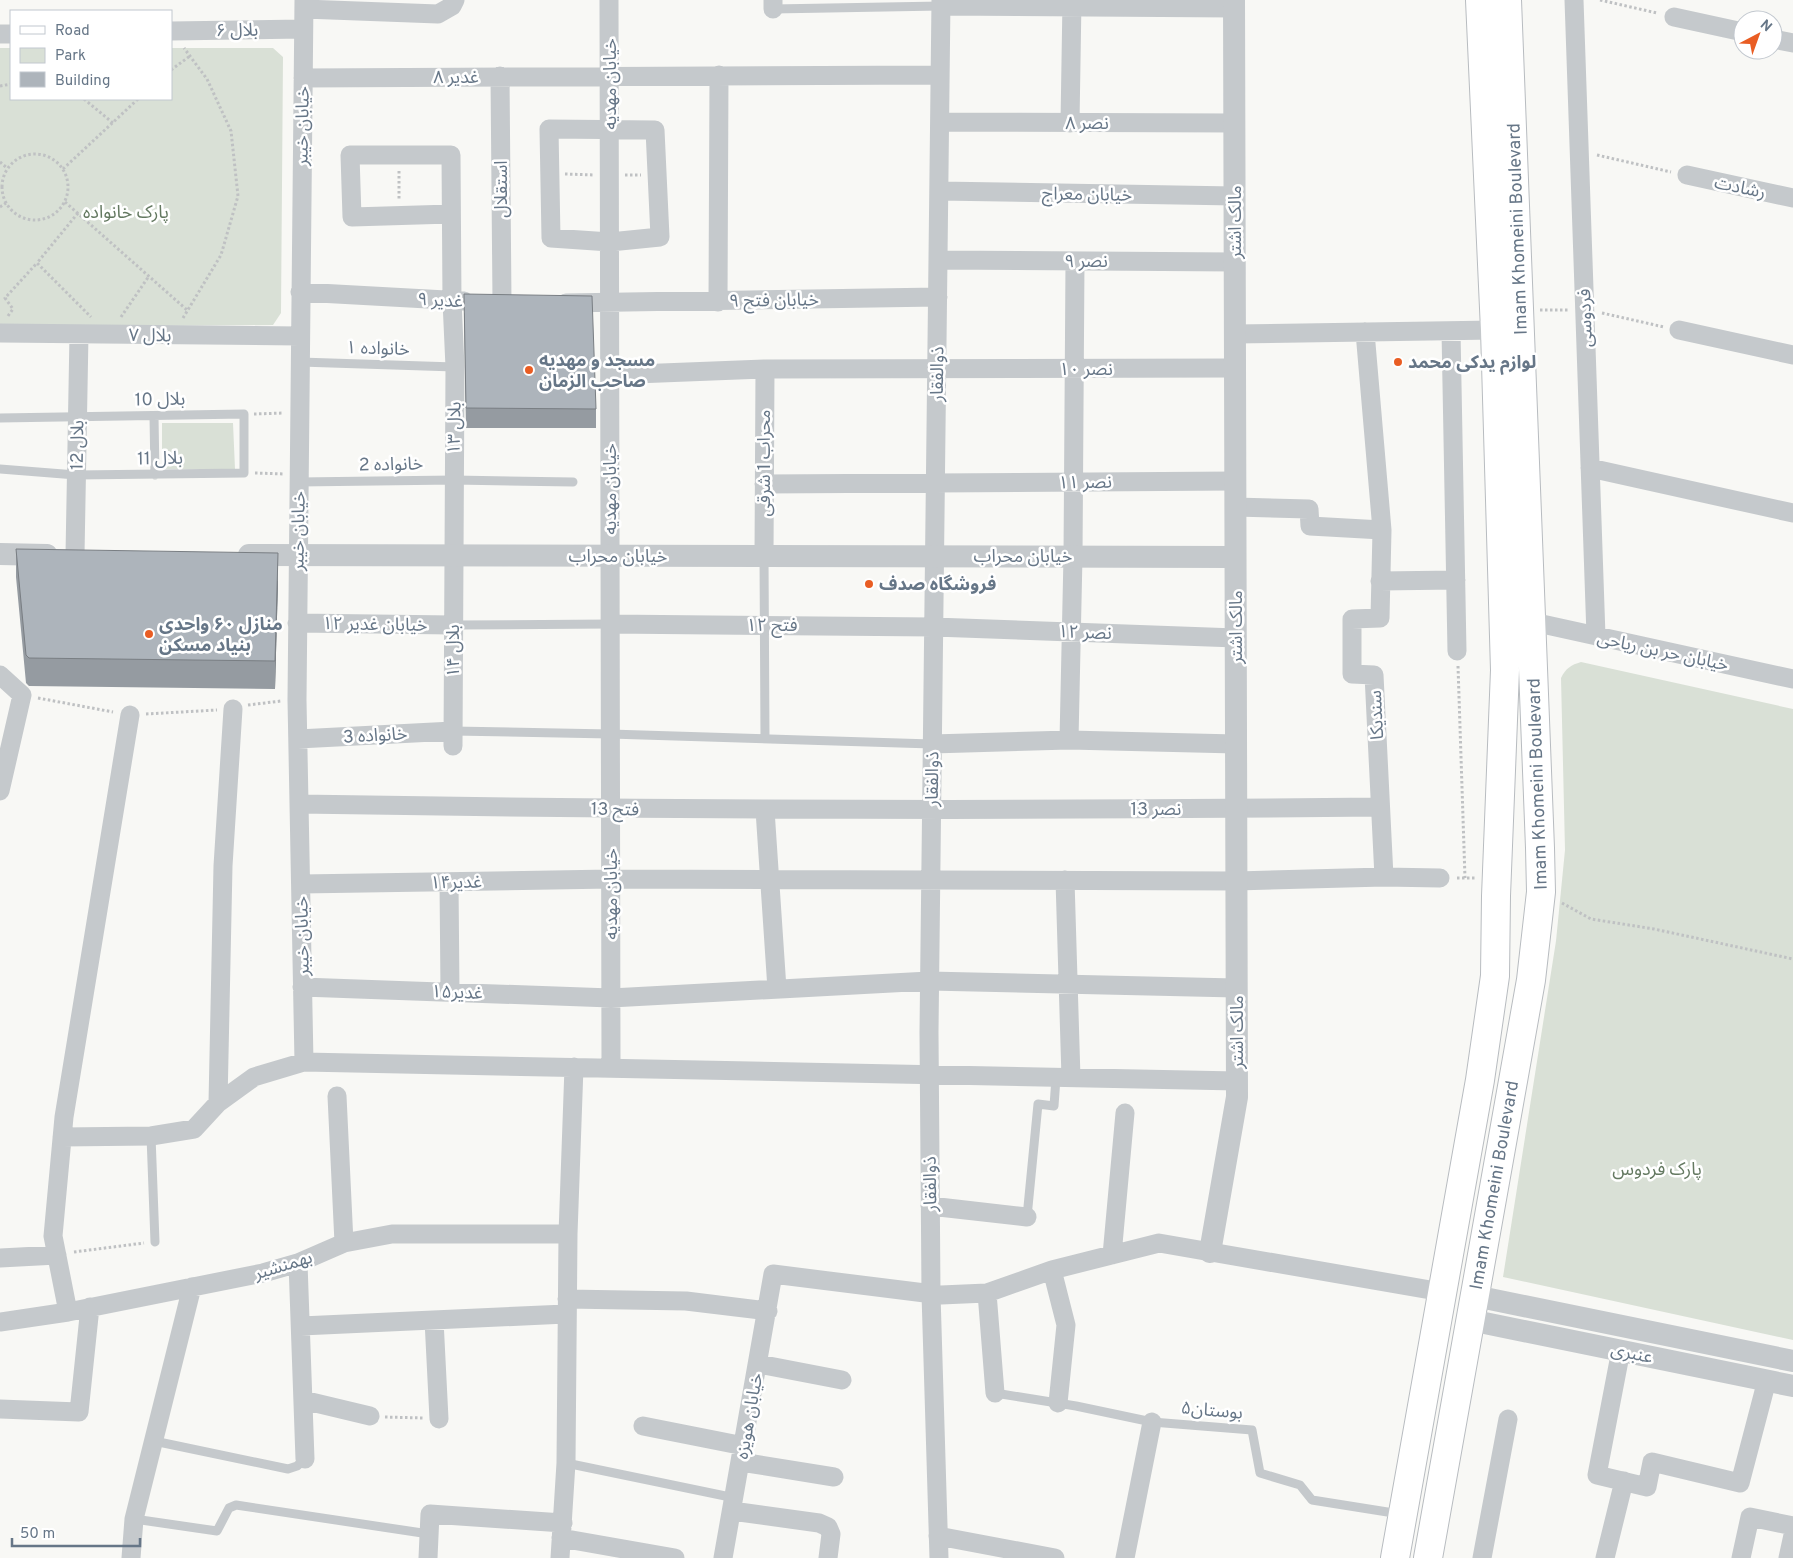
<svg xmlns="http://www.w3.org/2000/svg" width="1793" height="1558" font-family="Overpass,'Noto Sans Arabic',sans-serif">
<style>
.green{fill:#d9e0d6}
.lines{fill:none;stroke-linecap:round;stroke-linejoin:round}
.primary-casing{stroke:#b8bcc0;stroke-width:30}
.path{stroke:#bfc1c3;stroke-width:3;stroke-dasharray:2.5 2.5;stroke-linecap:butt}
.service{stroke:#c5c9cc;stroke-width:9}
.minor{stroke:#c5c9cc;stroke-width:19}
.tertiary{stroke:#c5c9cc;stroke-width:22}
.primary{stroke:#fff;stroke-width:28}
.wall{fill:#959ba1}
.shaded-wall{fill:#797e83}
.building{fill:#adb4bb;stroke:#797e83}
.poi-dot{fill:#e95d23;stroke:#fff;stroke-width:2}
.labels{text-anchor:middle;stroke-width:5;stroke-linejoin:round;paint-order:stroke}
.street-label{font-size:18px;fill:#667687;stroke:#fff}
.park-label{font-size:18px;fill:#647961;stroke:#fff}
.poi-label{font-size:18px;font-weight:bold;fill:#667687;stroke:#fff;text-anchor:start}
</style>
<rect width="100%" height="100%" fill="#f8f8f5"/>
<path class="green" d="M0,48H11V99H171V48H273L283,57L281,313L273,325L0,327Z
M162,423H233L235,469H162Z
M1581,662L1793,709V1340L1503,1277L1556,941L1565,850L1561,678C1566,668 1571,665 1581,662Z"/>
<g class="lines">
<defs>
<path id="primary" d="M1395,1558L1480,1080L1495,976L1496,896L1505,670L1495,330L1480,0
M1428,1558L1531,980L1541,892L1540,848L1507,0"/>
</defs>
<use href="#primary" class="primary-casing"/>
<path class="path" d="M1600,0L1657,13
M171,70L190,56
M0,86L11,84
M84,99L113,123
M2 187a33 33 0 1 1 66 0a33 33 0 1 1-66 0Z
M1597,155L1671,172
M0,162L7,168
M63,169L138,99
M399,171V200
M565,174L594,175
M625,175H641
M65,202L187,310
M0,207L6,203
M78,213L37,263L91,317
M1540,310H1569
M1602,313L1664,327
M8,316L13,309L5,298L37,263
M121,317L149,276
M183,318L221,255L238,196L231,131L207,79L184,48
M254,414L283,413
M255,473L284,474
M1458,666L1465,878
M38,698L113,712
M248,705L281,701
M146,714L217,710
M1457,878H1476
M1562,903L1591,919L1654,929L1793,959
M74,1252L144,1243
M385,1417L424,1418"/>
<path class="service" d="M773,9L941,6
M300,362L455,367
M154,416L155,475
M0,418L244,414V473L76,475L0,469
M299,482L454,480L573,482
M764,556L765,739
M453,625L610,624
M453,731L610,734L932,744
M151,1136L155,1242
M1027,1217L1038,1104L1054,1106L1056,1078
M995,1393L1076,1406L1152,1422L1252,1430L1260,1473L1300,1485L1312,1500L1400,1514
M154,1441L288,1469L297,1466L305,1459
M566,1463L735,1498
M134,1519L217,1531L229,1508L236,1505L429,1534"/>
<path class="minor" d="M304,0L297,700L304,1062
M609,0L611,1068
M1574,0L1596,636
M941,6L1234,8
M304,9L438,14L452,6L455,0
M773,9V0
M1674,17L1743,32
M171,31L303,29
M0,34H11
M1773,39L1793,43
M500,76L502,302
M303,78L940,75
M940,122L1235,123
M1070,123L1072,0
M549,129L655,130L660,237L610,242L551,238Z
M1687,175L1793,198
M939,191L1235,196
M451,214L352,217L350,155H451L452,301L455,367L453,746
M938,260L1235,262
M300,292L464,301
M718,302L719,75
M566,303L938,297
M1679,330L1793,355
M1451,331L1457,651
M0,333L300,336
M1235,334L1495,330
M610,375L765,369L1235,368
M1590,468L1793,513
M764,484L1235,481
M1235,507L1309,509L1310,526L1382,530
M75,555L79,334
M764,556L765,369
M1380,581L1456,580
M1533,622L1793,679
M297,623L453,625
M610,624L934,627L1236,638
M0,675L22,695L0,791
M298,739L453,731
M1069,740L1073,556L1075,261
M932,744L1069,740L1236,744
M299,804C660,810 1020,811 1380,807
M765,810L777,989
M1384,877L1440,878
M1065,880L1071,1078
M449,882L450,992
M301,884L611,879L1236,881L1384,877L1374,675L1352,674V619L1380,618L1382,530L1365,332
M302,987L611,998L929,981L1236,988
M337,1096L344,1243
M218,1103L223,866L233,709
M62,1137L151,1136L194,1129L218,1103L254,1077L304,1062L1237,1081
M930,1206L1027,1217
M1112,1255L1125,1113
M0,1258L57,1255
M298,1263L305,1459
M1052,1270L1066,1325L1058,1403
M987,1293L995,1393
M567,1299L686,1301L768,1311
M68,1312L53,1236L64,1117L130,715
M434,1320L439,1419
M0,1322L68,1312L263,1273L298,1263L344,1243L392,1234H568
M301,1326L566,1314
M1621,1350L1597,1475L1647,1487L1652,1462L1740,1483L1767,1380
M759,1364L842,1380
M303,1400L370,1416
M0,1409L79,1412L90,1307
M643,1426L744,1446
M741,1462L834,1477
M732,1511L819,1523L828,1527L831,1534L828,1558
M938,1536L1055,1558
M561,1538L675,1558
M131,1558L134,1519L192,1287
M428,1558L430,1514L563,1523
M560,1558L566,1463L568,1234L574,1067
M723,1558L773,1274L941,1295L987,1293L1052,1270L1159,1243L1442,1292
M939,1558L931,1294L929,1032L941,0
M1125,1558L1152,1422
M1482,1558L1508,1419
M1605,1558L1624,1481
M1741,1558L1750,1517L1793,1526
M1788,1558L1793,1535"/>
<path class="tertiary" d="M0,554L47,555
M249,555L1235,557
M1210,1252L1237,1097L1234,0
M1475,1296L1793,1361
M1470,1320L1793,1386"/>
<use href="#primary" class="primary"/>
</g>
<path class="wall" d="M464,313L596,409V428H466Z
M16,549L278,581L275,689L29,686L26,683L16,577Z"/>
<path class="shaded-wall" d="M278,553V581L275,689V661Z"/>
<path class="building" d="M464,294L592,296L596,409L466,408Z
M16,549L278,553L275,661L29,658L26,655Z"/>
<g class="poi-dot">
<circle cx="1398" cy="362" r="5"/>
<circle cx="529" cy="370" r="5"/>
<circle cx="869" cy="584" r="5"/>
<circle cx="149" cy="634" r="5"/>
</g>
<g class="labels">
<g class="street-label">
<text transform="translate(237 30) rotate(-1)" y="6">بلال ۶</text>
<text x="456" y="83">غدیر ۸</text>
<text transform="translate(610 84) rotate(-90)" y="6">خیابان مهدیه</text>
<text x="1087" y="129">نصر ۸</text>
<text transform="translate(302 126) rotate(-89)" y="6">خیابان خیبر</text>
<text transform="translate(1740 187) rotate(12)" y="6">رشادت</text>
<text transform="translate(501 189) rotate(-90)" y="6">استقلال</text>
<text transform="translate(1087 194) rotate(1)" y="6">خیابان معراج</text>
<text transform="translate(1235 222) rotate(-90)" y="6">مالک اشتر</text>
<text transform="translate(1517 229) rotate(-92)" y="6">Imam Khomeini Boulevard</text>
<text x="1086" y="267">نصر ۹</text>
<text transform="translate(440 300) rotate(3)" y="6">غدیر ۹</text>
<text transform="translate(774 300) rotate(-1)" y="6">خیابان فتح ۹</text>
<text transform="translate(1585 318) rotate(-92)" y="6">فردوسی</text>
<text transform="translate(150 335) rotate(1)" y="6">بلال ۷</text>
<text transform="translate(378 348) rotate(2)" y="6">خانواده ۱</text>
<text x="1086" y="375">نصر ۱۰</text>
<text transform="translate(937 374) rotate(-89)" y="6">ذوالفقار</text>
<text transform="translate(160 399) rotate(-1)" y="6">بلال 10</text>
<text transform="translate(454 428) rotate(-89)" y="6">بلال ۱۳</text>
<text transform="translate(77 445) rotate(-89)" y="6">بلال 12</text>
<text transform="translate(160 458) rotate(-1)" y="6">بلال 11</text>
<text transform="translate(764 463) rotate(-90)" y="6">محراب 1 شرقی</text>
<text transform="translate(391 464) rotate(-1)" y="6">خانواده 2</text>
<text transform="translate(1085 482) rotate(-1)" y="6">نصر ۱۱</text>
<text transform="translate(610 489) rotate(-90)" y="6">خیابان مهدیه</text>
<text transform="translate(298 531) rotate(-89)" y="6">خیابان خیبر</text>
<text x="618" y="562">خیابان محراب</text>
<text x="1023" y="562">خیابان محراب</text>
<text transform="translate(375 624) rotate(1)" y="6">خیابان غدیر ۱۲</text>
<text x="772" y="631">فتح ۱۲</text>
<text transform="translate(1236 627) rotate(-90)" y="6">مالک اشتر</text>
<text transform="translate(1085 632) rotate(2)" y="6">نصر ۱۲</text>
<text transform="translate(453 651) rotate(-90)" y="6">بلال ۱۴</text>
<text transform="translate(1663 651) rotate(12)" y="6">خیابان حر بن ریاحی</text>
<text transform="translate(1376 715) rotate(-93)" y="6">سندیکا</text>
<text transform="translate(375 735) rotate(-3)" y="6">خانواده 3</text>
<text transform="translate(932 779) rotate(-89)" y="6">ذوالفقار</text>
<text transform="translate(1537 784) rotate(-92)" y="6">Imam Khomeini Boulevard</text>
<text transform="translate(615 809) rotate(1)" y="6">فتح 13</text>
<text x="1156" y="815">نصر 13</text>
<text transform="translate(456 882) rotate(-1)" y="6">غدیر۱۴</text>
<text transform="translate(611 894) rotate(-90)" y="6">خیابان مهدیه</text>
<text transform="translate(302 936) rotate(-91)" y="6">خیابان خیبر</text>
<text transform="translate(457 992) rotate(2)" y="6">غدیر۱۵</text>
<text transform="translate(1237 1032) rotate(-90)" y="6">مالک اشتر</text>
<text transform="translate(930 1184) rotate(-91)" y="6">ذوالفقار</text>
<text transform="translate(1494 1185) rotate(-80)" y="6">Imam Khomeini Boulevard</text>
<text transform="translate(283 1265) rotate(-17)" y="6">بهمنشیر</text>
<text transform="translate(1632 1353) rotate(12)" y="6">عنبری</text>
<text transform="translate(1212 1410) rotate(5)" y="6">بوستان۵</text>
<text transform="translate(749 1416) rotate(-80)" y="6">خیابان هویزه</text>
</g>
<g class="park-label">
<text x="126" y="218">پارک خانواده</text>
<text x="1657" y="1175">پارک فردوس</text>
</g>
<g class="poi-label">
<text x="539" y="366">مسجد و مهدیه<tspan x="539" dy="21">صاحب الزمان</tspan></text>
<text x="1408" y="368">لوازم یدکی محمد</text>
<text x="879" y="590">فروشگاه صدف</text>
<text x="159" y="630">منازل ۶۰ واحدی<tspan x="159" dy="21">بنیاد مسکن</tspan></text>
</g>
</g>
<rect x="10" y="10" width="162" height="90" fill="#ffffff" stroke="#c2c8cf"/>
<rect x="20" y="26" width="25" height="8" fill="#ffffff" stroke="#c2c8cf"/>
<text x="55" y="35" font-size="15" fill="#667687">Road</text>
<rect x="20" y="48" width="25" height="15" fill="#d9e0d6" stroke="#c2c8cf"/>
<text x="55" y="60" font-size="15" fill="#667687">Park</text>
<rect x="20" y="72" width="25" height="15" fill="#adb4bb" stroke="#c2c8cf"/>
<text x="55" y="85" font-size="15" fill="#667687">Building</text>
<g transform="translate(1758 35) rotate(41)"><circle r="24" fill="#ffffff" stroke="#c2c8cf"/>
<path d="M0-4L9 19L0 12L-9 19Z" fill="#e95d23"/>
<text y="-8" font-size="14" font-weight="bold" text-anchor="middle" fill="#667687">N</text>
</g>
<path d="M12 1538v8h128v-8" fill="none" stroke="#667687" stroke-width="2.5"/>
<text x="20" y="1538" font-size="15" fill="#667687" stroke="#ffffff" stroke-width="4" paint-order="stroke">50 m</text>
</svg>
